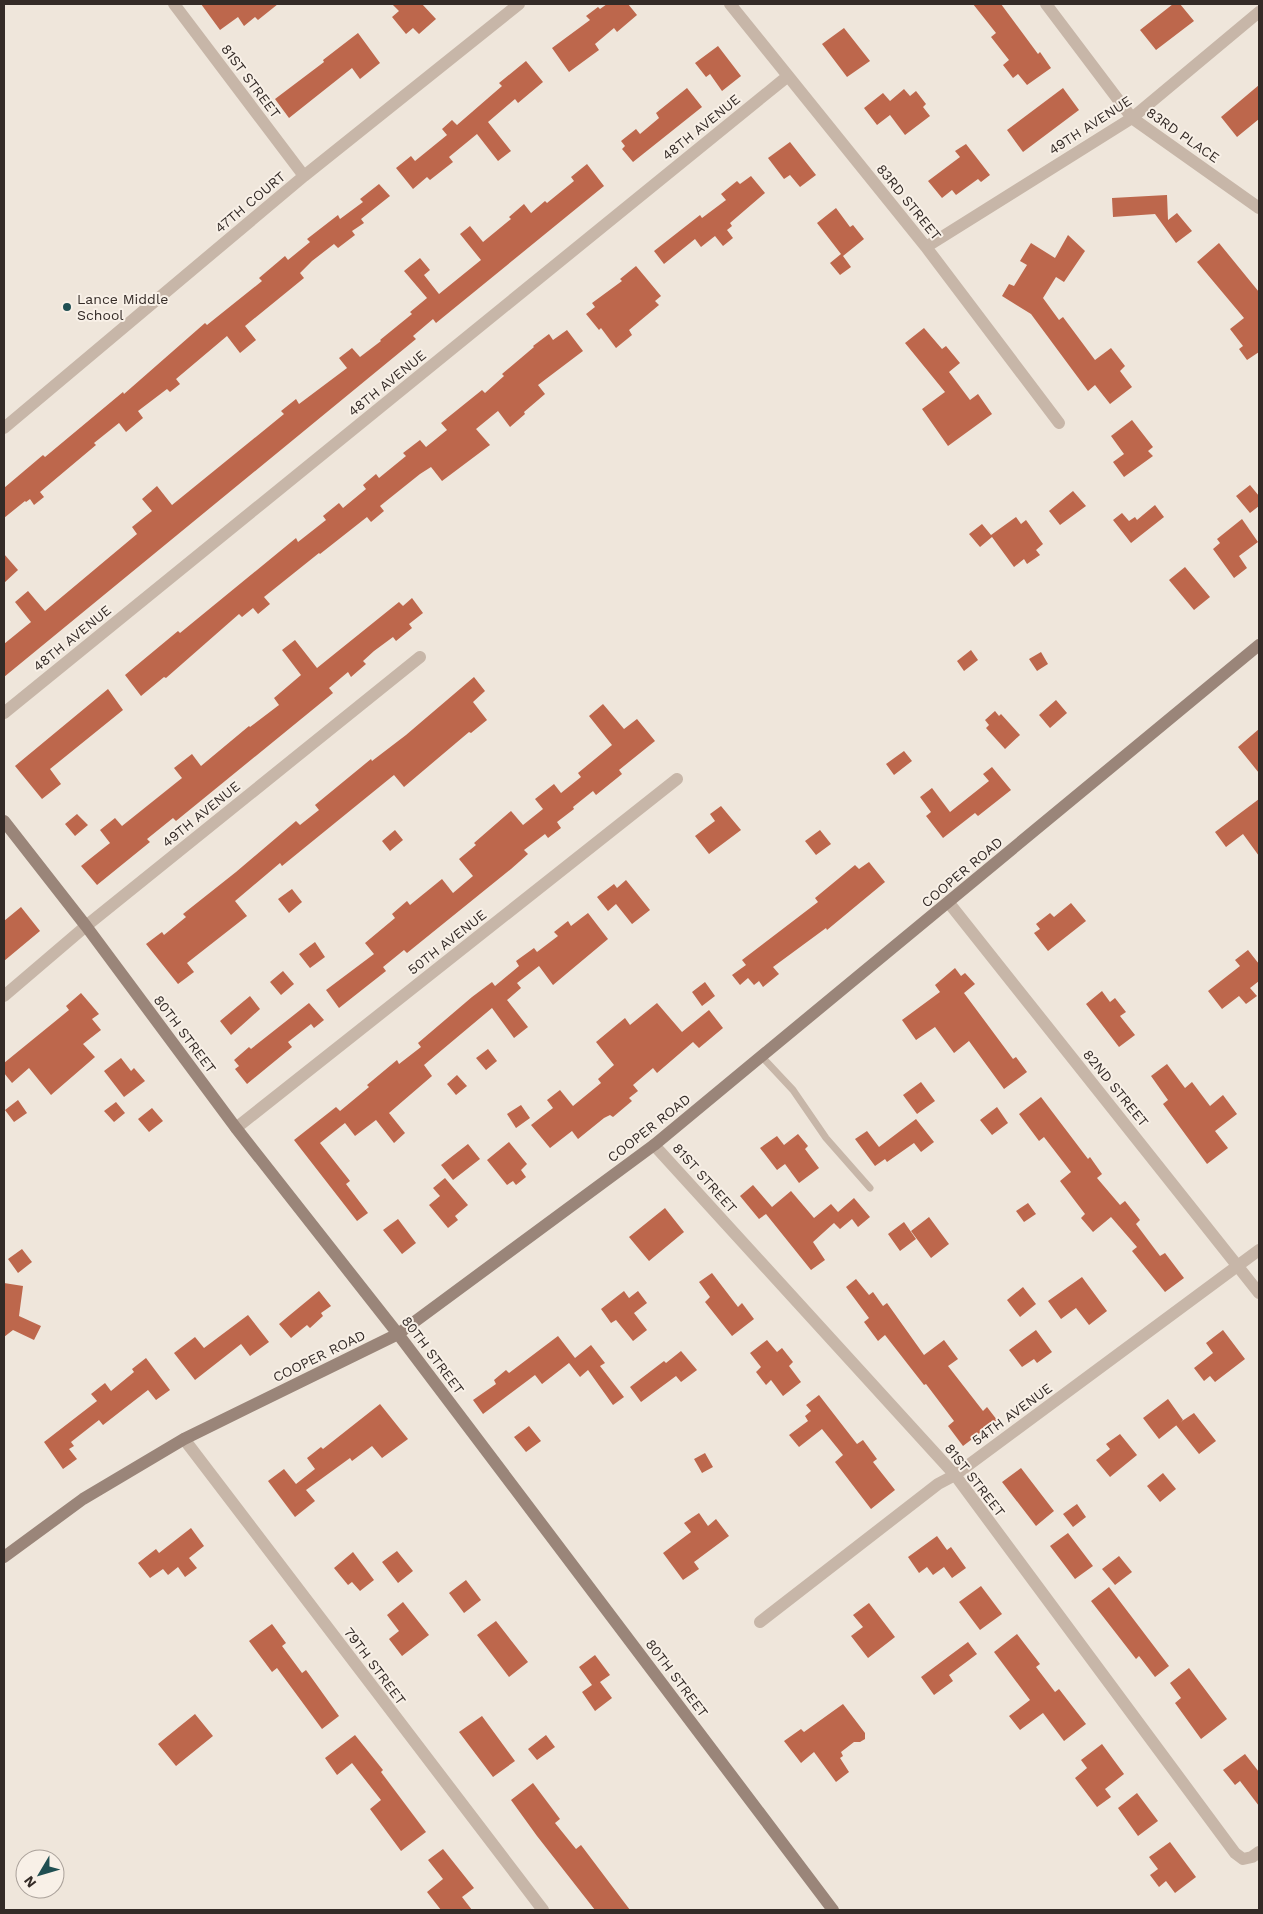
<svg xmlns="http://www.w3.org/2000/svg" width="1263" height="1914" font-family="'Work Sans',sans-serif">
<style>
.building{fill:#bd674c}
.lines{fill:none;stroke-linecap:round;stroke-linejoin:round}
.lane{stroke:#c7b6a8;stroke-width:7}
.street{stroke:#c7b6a8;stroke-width:12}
.secondary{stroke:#9a8579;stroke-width:12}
.poi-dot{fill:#204f52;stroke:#f8f0e7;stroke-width:2}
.labels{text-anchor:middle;stroke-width:4;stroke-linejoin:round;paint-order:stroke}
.street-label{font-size:14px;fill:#342b27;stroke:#f8f0e7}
.poi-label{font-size:14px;fill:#342b27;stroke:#f8f0e7;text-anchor:start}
</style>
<rect width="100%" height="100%" fill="#efe6db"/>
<path class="building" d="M201,4H278L258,20L255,17L244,26L238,17L220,30Z
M392,4H422L436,19L419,34L413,28L406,34L392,17L399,11Z
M607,4H628L637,15L617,32L614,28L595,44L599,50L569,72L552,48L590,20L586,16L598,7L600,9Z
M973,4H1001L1038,54L1040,52L1051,68L1027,85L1018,74L1013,78L1003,65L1009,60L991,37L996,33Z
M1173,4H1180L1194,21L1156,50L1140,30Z
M844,28L870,61L847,77L822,44Z
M358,33L380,63L360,79L352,68L289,118L275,99L324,62L323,60Z
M718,46L741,76L722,91L710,74L706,77L695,63Z
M526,61L543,82L518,103L515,99L488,122L511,151L498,161L477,134L449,157L453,162L430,180L427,177L413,189L396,168L411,156L415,161L447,135L442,129L452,120L457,125L502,86L499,83Z
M1259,85V119L1237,137L1221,117Z
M687,88L702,107L633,162L622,149L625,146L621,141L636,129L640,134L659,118L656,113Z
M1063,88L1079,110L1023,152L1007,130Z
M904,89L910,96L916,91L926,104L923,107L930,116L905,135L890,115L877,125L864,108L883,93L890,101Z
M790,142L816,175L800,187L790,175L784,179L768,158Z
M966,144L990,175L981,182L978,179L956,195L952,190L942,198L928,181L960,157L955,151Z
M587,164L604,186L436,323L433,319L413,336L416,339L4,677V644L31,622L15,602L28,591L45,611L137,534L132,527L152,511L142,499L157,486L172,505L284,414L281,411L296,399L299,404L347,368L339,358L352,348L360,357L381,341L380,340L412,314L410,312L427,298L404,271L420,258L430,270L424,275L439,294L481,260L460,234L470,226L483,242L511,219L509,217L524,204L531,213L545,201L547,203L574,181L571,177Z
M751,176L765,193L730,223L732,226L727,230L733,238L723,246L715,236L701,247L695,239L664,264L654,251L700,215L702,218L726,200L721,194L737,181L740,184Z
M379,184L390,196L361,219L364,223L352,231L355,235L338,248L334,244L312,261L300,273L304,278L245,326L256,340L240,353L227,336L176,379L180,384L170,392L167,389L138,411L143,418L126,432L119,423L94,443L96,445L40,492L44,497L34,505L30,499L26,502L25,501L4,518V488L43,455L45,457L123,392L124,394L205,323L207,325L262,281L259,278L285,256L288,260L310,242L307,239L338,215L340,219L363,202L360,199Z
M1167,195L1168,220L1177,213L1192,231L1176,243L1155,214L1113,217L1112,198Z
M836,208L850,227L853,225L864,239L843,256L851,267L840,275L830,263L841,254L817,223Z
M1068,235L1085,251L1064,282L1056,277L1043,298L1059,320L1063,317L1095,360L1111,348L1125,366L1120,371L1132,387L1110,404L1095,385L1088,391L1031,314L1002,296L1009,284L1014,286L1027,265L1020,261L1031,243L1055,258Z
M1219,243L1259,292V352L1247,360L1239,349L1243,346L1230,329L1244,318L1197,262Z
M636,266L661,296L655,301L659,305L629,330L632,335L616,348L601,328L599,330L586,314L595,307L592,303L622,281L620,279Z
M924,328L942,349L946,346L960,363L949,372L970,400L978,394L992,414L948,446L922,409L945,392L905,343Z
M567,330L583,351L538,385L545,394L524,412L525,414L510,427L498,411L476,429L490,445L442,481L431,467L420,474L380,506L384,511L371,522L367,517L320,554L319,553L264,597L270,604L258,614L253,608L242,617L239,614L166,678L164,677L141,696L125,675L178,631L180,633L296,538L298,542L326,520L323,516L339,503L343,508L366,489L363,485L376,474L379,478L406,456L403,453L420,440L426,447L447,430L441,423L482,390L485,393L504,376L502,374L534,347L533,346L549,334L553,340Z
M1132,420L1153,447L1148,451L1153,456L1124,477L1113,462L1124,454L1111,436Z
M1250,485L1259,496V506L1250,513L1236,496Z
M1073,491L1086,506L1060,525L1049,511Z
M1155,505L1164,517L1131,543L1113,520L1122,513L1129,521L1135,517L1137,520Z
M1016,517L1021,524L1026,520L1043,544L1036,550L1040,555L1027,564L1024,559L1014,567L992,537L980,547L969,534L982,524L991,535Z
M1242,519L1258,542L1239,556L1247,568L1234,578L1213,549L1220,543L1217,539Z
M4,554L18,570L4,583Z
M1185,567L1210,597L1194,610L1169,580Z
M412,598L423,613L409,624L412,628L396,641L393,637L374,651L363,661L366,664L351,677L348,672L329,688L333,693L176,821L173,818L147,839L150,842L97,885L81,866L110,843L100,830L115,818L122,826L182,778L174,768L192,754L201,766L249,726L250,727L279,705L274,698L301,675L282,650L295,640L317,668L399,602L403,606Z
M971,650L978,660L964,671L957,661Z
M1041,652L1048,664L1037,671L1029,659Z
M474,677L485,691L473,702L487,720L471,733L469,732L404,787L394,775L282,866L280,863L235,901L247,916L187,963L194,972L178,984L146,944L162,932L164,935L186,917L183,914L236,872L296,821L300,825L319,810L315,805L371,759L372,761L406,735Z
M108,689L123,710L50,769L61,784L42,799L15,766Z
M1056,700L1067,713L1050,728L1039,715Z
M603,704L624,729L637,719L655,741L619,770L622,774L596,795L593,791L573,807L574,809L557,822L561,828L548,838L545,834L524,850L528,854L511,869L407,953L404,950L383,967L386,971L339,1008L326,990L374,954L365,943L395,918L392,914L407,901L410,905L442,879L453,893L473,876L459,859L476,845L474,843L511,811L523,825L543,809L535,799L554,784L561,793L581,777L578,773L612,745L589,716Z
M995,711L999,716L1001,714L1020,735L1005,749L986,728L989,725L985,720Z
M1259,729V773L1238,747Z
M904,751L912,761L894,775L886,764Z
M992,767L1011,790L978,816L975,813L943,838L926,816L931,812L920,797L932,788L950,812L989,781L983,774Z
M1259,799V856L1243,834L1226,847L1215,832Z
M721,806L741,830L709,854L695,836L715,821L710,814Z
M77,814L88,825L75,836L65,824Z
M395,830L403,840L390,851L382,841Z
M820,830L831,844L816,855L805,841Z
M869,862L885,882L827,930L826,928L773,967L779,974L763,987L759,981L754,985L748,978L740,985L732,975L746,965L742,960L818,902L815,898L855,865L859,869Z
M626,880L650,910L632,924L616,904L608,911L597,897L614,884L617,888Z
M292,889L302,902L289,913L278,899Z
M1071,903L1086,921L1048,951L1034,933L1040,929L1036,924L1050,913L1054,917Z
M21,907L40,931L4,961V921Z
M588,913L608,939L553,985L539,966L517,983L521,988L507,1000L528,1027L514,1038L492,1008L424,1065L432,1076L389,1113L405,1133L394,1143L376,1120L355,1136L345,1123L320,1143L350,1181L346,1184L368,1213L357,1221L294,1140L336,1107L340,1111L369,1087L367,1085L397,1060L399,1064L421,1047L418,1043L472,997L492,982L495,986L519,966L516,961L534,948L537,952L558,936L554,932L568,921L571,926Z
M315,942L325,957L310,968L299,954Z
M1248,950L1259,964V981L1250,988L1257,996L1246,1004L1239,996L1222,1009L1208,991L1240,966L1235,960Z
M955,968L961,976L965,973L975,984L964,993L1013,1059L1016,1057L1027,1072L1004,1089L969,1041L954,1053L935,1027L916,1040L902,1020L940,992L935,985Z
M283,971L294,984L281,995L270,982Z
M705,982L715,996L702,1006L692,992Z
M1102,991L1110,1002L1115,998L1126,1012L1120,1016L1135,1035L1119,1047L1086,1004Z
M81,993L99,1014L92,1019L101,1030L83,1044L95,1057L51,1095L29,1068L12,1083L4,1073V1063L69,1010L66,1006Z
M250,996L260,1009L231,1035L220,1021Z
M309,1003L324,1020L314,1028L311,1024L288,1042L292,1047L247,1084L235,1069L239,1066L234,1060L249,1047L251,1049Z
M657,1003L682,1032L709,1010L723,1028L699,1048L693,1042L657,1073L653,1068L633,1085L638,1091L629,1098L632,1101L613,1117L610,1115L604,1118L578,1139L572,1131L550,1148L531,1125L553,1108L547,1100L560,1090L573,1106L601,1083L598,1079L614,1065L596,1042L625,1018L630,1025Z
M488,1049L497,1061L486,1070L476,1058Z
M121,1058L131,1071L134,1068L145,1081L124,1097L104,1071Z
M1167,1064L1185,1088L1192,1082L1210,1106L1223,1095L1237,1114L1215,1131L1228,1148L1207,1164L1163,1104L1168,1100L1151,1076Z
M457,1075L467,1086L456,1095L447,1084Z
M921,1082L935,1101L917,1114L903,1095Z
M1041,1097L1088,1159L1090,1157L1102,1174L1097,1178L1120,1205L1125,1201L1140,1220L1136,1224L1160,1256L1165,1253L1184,1278L1165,1292L1132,1251L1137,1247L1111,1217L1093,1232L1081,1218L1085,1214L1060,1181L1071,1172L1044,1137L1039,1141L1019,1114Z
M18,1100L27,1113L14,1122L5,1110Z
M116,1102L125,1113L114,1122L104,1111Z
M521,1105L530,1118L516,1128L507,1114Z
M997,1107L1008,1123L992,1135L980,1120Z
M152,1108L163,1121L149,1132L138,1119Z
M916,1119L934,1142L921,1152L914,1143L887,1162L885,1159L875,1166L855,1139L867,1131L879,1147Z
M798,1134L808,1146L805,1149L819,1168L799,1183L785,1164L777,1170L760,1148L777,1136L784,1145Z
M509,1142L527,1164L521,1170L526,1177L516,1185L513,1181L507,1185L487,1160Z
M468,1144L480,1159L453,1180L441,1165Z
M445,1178L468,1205L455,1216L458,1220L448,1228L429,1205L440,1196L433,1188Z
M753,1185L772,1207L791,1191L814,1218L831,1204L838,1212L854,1198L870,1217L858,1227L852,1219L840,1229L834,1223L813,1242L825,1260L811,1270L766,1214L759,1219L740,1196Z
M1028,1203L1036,1214L1024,1222L1016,1211Z
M665,1208L684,1232L649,1261L629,1237Z
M929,1217L949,1244L931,1258L911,1231Z
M398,1219L416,1243L402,1254L383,1230Z
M904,1222L916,1239L900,1251L888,1234Z
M22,1249L32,1262L18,1273L8,1259Z
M712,1273L738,1307L742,1303L754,1319L732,1336L705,1302L710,1297L699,1282Z
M1082,1277L1107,1311L1089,1325L1076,1308L1061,1319L1048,1301Z
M856,1279L869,1295L873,1292L883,1306L887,1303L924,1355L944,1340L958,1359L948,1366L983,1411L987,1407L997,1420L963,1446L948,1426L954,1421L926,1384L924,1385L885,1335L878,1341L864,1322L869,1318L846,1287Z
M4,1283L23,1286L19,1316L41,1326L34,1340L13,1330L4,1337Z
M1023,1287L1036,1304L1020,1317L1007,1300Z
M319,1291L331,1306L321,1313L323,1316L310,1328L307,1325L291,1338L279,1324Z
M624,1291L629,1298L638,1291L647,1303L634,1313L647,1330L633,1341L616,1320L611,1323L601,1309Z
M248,1315L269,1342L250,1356L241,1344L195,1380L174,1353L195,1337L204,1348Z
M1036,1330L1052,1352L1037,1363L1034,1359L1022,1367L1009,1350Z
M1223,1330L1245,1359L1215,1382L1210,1376L1204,1381L1194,1368L1213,1353L1206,1343Z
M558,1336L575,1358L591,1345L605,1363L600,1366L624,1397L613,1405L588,1370L580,1377L569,1363L542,1384L535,1375L483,1414L473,1400L496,1384L494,1380L506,1370L509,1373Z
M767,1340L777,1352L782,1348L793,1362L789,1366L801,1382L783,1396L771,1380L766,1385L756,1372L761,1367L750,1353Z
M681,1351L697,1370L681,1382L676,1376L641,1402L630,1387L664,1361L666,1363Z
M146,1358L170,1390L156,1400L148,1390L103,1425L99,1420L71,1442L74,1446L69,1449L77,1459L63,1469L44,1442L97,1401L91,1394L105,1383L111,1391L134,1372L132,1369Z
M819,1395L857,1444L863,1440L877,1459L873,1462L895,1490L871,1509L835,1462L843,1455L822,1429L799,1447L789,1435L808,1421L805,1416L811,1411L806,1405Z
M1168,1399L1183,1420L1159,1439L1143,1418Z
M380,1404L408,1439L382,1458L372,1446L352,1461L350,1458L306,1490L315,1501L295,1517L268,1481L284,1469L296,1484L315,1469L307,1458L321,1447L323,1449Z
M1194,1413L1216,1441L1199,1454L1176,1425Z
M529,1426L541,1441L526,1452L514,1437Z
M1120,1434L1137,1455L1110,1477L1096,1460L1110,1449L1106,1444Z
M705,1453L713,1467L702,1473L694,1459Z
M1021,1468L1054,1511L1036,1526L1002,1482Z
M1163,1473L1176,1489L1160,1502L1147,1486Z
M1077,1504L1086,1517L1073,1527L1063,1514Z
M699,1513L708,1526L716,1519L729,1536L694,1562L699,1569L683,1580L663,1553L691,1532L684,1523Z
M191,1528L204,1546L189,1558L197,1568L185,1577L178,1567L168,1575L163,1569L150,1578L138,1563L156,1549L159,1553Z
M1068,1533L1093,1566L1075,1579L1050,1546Z
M937,1536L947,1550L951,1547L966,1568L952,1578L944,1567L933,1575L927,1567L919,1573L908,1557Z
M397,1551L413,1571L398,1583L382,1562Z
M353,1552L374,1580L360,1591L352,1582L348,1585L334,1568Z
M1119,1556L1132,1572L1115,1585L1102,1569Z
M466,1580L481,1600L464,1613L449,1593Z
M981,1586L1002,1614L980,1630L959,1602Z
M1109,1587L1169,1666L1155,1677L1139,1656L1136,1659L1091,1601Z
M403,1602L429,1635L402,1656L389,1639L399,1631L387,1615Z
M869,1603L895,1637L868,1658L851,1636L863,1627L853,1615Z
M496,1621L528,1662L509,1677L477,1635Z
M272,1624L286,1643L282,1646L302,1673L306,1670L339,1716L322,1729L277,1668L272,1672L249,1641Z
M1017,1634L1040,1664L1036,1667L1055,1692L1059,1689L1086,1724L1064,1741L1043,1713L1020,1730L1009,1716L1030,1700L994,1652Z
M968,1642L977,1654L949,1675L953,1681L934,1695L921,1677Z
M595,1655L610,1675L600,1682L612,1698L595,1711L582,1692L592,1685L579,1667Z
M1189,1668L1227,1719L1201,1739L1175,1703L1181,1698L1170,1683Z
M843,1704L865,1733V1739L860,1742H854L841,1752L843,1756L840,1758L849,1772L836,1782L814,1752L801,1763L784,1741L801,1729L804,1732Z
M195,1714L213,1736L176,1766L158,1744Z
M482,1716L515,1761L493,1777L459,1732Z
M355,1735L383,1770L381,1772L426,1832L401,1851L370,1809L381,1800L352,1763L337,1775L325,1758Z
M546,1735L555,1747L537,1760L528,1749Z
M1102,1744L1124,1774L1105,1789L1111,1797L1097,1807L1075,1778L1087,1768L1081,1760Z
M1245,1754L1259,1772V1806L1240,1781L1235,1785L1223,1770Z
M533,1783L560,1819L555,1823L576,1849L581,1845L630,1910H595L537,1836L511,1800Z
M1137,1793L1158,1821L1138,1836L1118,1808Z
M1170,1842L1196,1877L1175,1893L1166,1881L1159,1887L1150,1875L1158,1869L1149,1857Z
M443,1849L474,1888L462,1897L472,1910H441L427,1892L443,1879L428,1860Z"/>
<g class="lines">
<path class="lane" d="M762,1057L793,1090L826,1138L870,1188"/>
<path class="street" d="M174,4L304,176
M730,4L926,247L1059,423
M1046,4L1132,118L1259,208
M926,247L1132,118L1259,12
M4,428L304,176L519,4
M4,713L788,76
M949,903L1259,1293
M4,996L86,926L420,657
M236,1128L677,779
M654,1145L955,1475L1235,1853L1243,1859L1252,1857L1259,1852
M184,1439L543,1910
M760,1622L938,1484L955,1475L1259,1250"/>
<path class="secondary" d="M4,821L86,926L236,1128L398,1334L833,1910
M4,1557L83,1499L184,1439L398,1334L654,1145L1259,645"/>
</g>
<circle class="poi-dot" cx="67" cy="307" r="5"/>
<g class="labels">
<g class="street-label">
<text transform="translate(251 81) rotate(53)" y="5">81ST STREET</text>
<text transform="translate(1090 125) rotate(-33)" y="5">49TH AVENUE</text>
<text transform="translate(701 127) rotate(-39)" y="5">48TH AVENUE</text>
<text transform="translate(1183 135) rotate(35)" y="5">83RD PLACE</text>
<text transform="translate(250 202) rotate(-40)" y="5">47TH COURT</text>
<text transform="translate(909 202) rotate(51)" y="5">83RD STREET</text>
<text transform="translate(387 383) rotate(-39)" y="5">48TH AVENUE</text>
<text transform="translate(72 638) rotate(-39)" y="5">48TH AVENUE</text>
<text transform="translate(201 814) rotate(-39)" y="5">49TH AVENUE</text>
<text transform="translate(962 872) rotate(-40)" y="5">COOPER ROAD</text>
<text transform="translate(447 942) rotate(-38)" y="5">50TH AVENUE</text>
<text transform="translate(185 1034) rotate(53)" y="5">80TH STREET</text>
<text transform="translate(1116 1088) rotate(51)" y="5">82ND STREET</text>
<text transform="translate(649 1128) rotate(-38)" y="5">COOPER ROAD</text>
<text transform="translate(705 1178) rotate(48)" y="5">81ST STREET</text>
<text transform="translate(433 1355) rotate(53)" y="5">80TH STREET</text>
<text transform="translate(319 1356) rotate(-26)" y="5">COOPER ROAD</text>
<text transform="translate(1012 1414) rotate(-36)" y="5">54TH AVENUE</text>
<text transform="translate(975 1480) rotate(52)" y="5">81ST STREET</text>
<text transform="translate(375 1666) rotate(53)" y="5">79TH STREET</text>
<text transform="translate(677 1678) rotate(53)" y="5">80TH STREET</text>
</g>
<g class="poi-label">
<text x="77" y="304">Lance Middle<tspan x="77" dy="16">School</tspan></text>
</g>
</g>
<rect width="1263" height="1914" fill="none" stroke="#342b27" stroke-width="10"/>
<g transform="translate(40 1874) rotate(232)"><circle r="24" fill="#f8f0e7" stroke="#aaa19a"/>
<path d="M0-4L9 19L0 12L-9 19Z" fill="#204f52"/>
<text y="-8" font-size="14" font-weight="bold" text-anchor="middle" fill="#342b27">N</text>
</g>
</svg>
